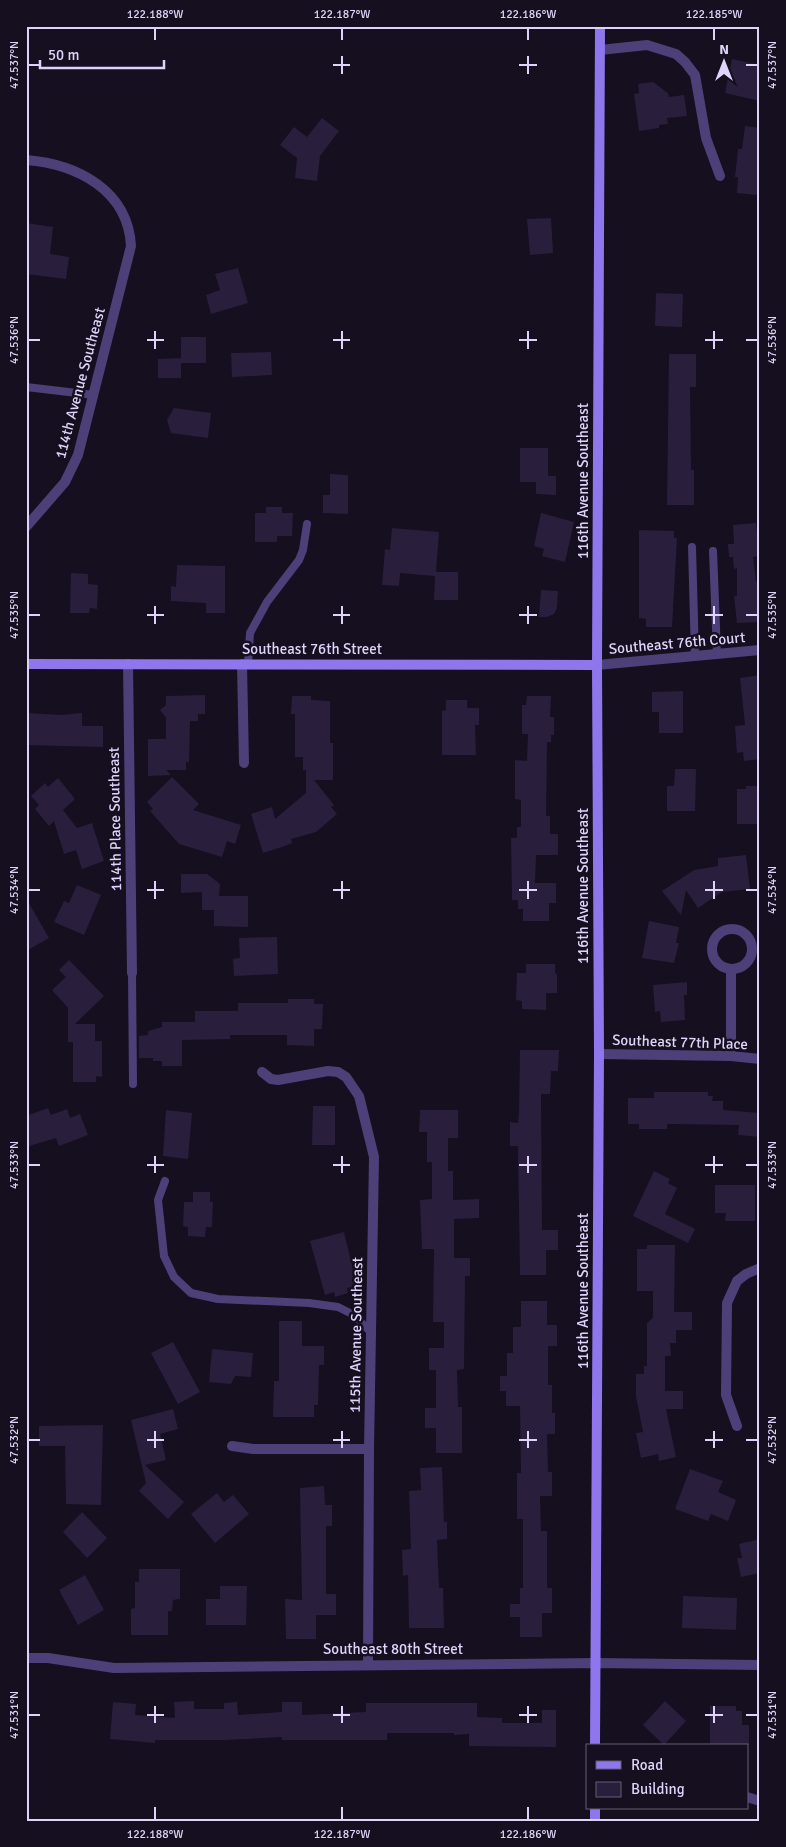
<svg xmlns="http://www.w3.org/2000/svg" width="786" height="1847" font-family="Signika,sans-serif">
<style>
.building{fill:#2a1e3d}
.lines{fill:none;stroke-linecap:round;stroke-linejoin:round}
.lane{stroke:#4d4078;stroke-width:8}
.street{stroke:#4d4078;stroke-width:10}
.secondary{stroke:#8f76ed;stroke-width:10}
.ticks{fill:none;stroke:#dfd3f9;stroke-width:2}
.labels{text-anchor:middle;stroke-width:5;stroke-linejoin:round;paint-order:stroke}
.street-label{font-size:15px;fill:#dfd3f9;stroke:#150f1f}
.neatline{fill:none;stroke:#dfd3f9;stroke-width:2}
.ticks-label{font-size:12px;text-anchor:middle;fill:#dfd3f9}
</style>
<rect width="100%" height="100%" fill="#150f1f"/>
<path class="building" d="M732,59L760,65V101L725,93Z
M653,82L668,93L669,97L684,95L687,116L667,118L668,124L659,125V128L639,131L634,94L639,93L638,84Z
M322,118L339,131L320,156L317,181L295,178L297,158L280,145L294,127L307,137Z
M745,126L760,128V183L757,195L737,193L738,177H735L738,149H742Z
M551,218L553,253L530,255L527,219Z
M26,223L53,227L50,254L69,257L66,279L26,274Z
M238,268L248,303L211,314L206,295L220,290L215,274Z
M656,293L683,294L682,327L655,326Z
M181,337H206V363H181Z
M271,352L272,375L232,377L231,353Z
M669,354H696V387H690L691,470H694V505H667Z
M181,358V378H158V359Z
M174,408L211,413L208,438L171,433L167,420Z
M520,448H548V476H556V495L536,494V482H520Z
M330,474L348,475V514L323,513V495H330Z
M266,507H282V513H293L292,536H277V542H255V513H266Z
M541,513L574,522L565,562L542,556L544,549L534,546Z
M756,523L757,532H760L759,556L753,557L756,582H760V622L737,623L734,596H737V568L734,569L733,557H729L728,544H734L733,525Z
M392,528L439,532L436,572H458V600H434L435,576L400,573L399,586L382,585L385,549L390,550Z
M639,530L674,531V538H677L672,627H646V619L639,618Z
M177,565L225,566V613H206V603L171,601V586L176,587Z
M71,573L88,574V584L98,585L97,609L90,608L89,613H70Z
M541,590L558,591L557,608L554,614L547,617H539Z
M760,675V759L744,761L743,752L737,753L735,726L745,725L740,678Z
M683,691V733H659V712H652V692Z
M205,695V714H198V721H190L189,762H186V770H166L171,775L148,776V739H166V718L160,710L166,705V696Z
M292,696H311V700L330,701V743H333V780H314L334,805L331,807L337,814L316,832L291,839L292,843L285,846L263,853L251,814L272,807L275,819L306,793V770H303V757H295V714H291Z
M527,696H551L550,717H554V735H551V742H547L546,816H550V834H558V855H536L535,883H556V903H549V921H523V909H518V900H512L511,838H517V827H521V800L515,799V760L527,761L528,734H522V705H526Z
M446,700H467V708H479V725H475L476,755H442V711L446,710Z
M26,713L61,715L82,713V726H103V747L26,745Z
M675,769H696L695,811H667V786H674Z
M172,777L199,804L193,810L241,825L235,844L227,841L222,857L179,844L150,811L153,809L147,802Z
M58,778L75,799L63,810L77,828L92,823L104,861L82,869L76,850L64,854L54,821L49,826L35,809L39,805L31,796L45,783L48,787Z
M746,786H760V824H737V789H746Z
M746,855L750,889L722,892L698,908L686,890L681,915L662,891L694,870L718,866V858Z
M181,874H207L220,884L219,896H248V927L214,926V910H202V892L181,893Z
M77,885L101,895L84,935L54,922L64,901L69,903Z
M26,898L49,938L26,951Z
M649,921L679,927L676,943H679L674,963L642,958Z
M277,937L278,974L234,976L233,959L240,958L239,938Z
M69,960L104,996L75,1024H95V1041H102V1077L96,1076V1082H73V1042H68V1008L52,990L66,977L59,970Z
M526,964H555V973L557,974V993H546V1010L522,1009V1001L516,1000L517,973H526Z
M687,982V995H684L685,1020L661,1022L660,1011L655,1012L653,985Z
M288,999H314V1004H323L322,1029H314V1046L287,1045V1035H230V1039L182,1040V1066H162V1061H153V1058H139V1036L148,1035V1031L162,1027V1022H195V1011H238V1003H288Z
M520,1050H559L558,1071H551L550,1094H541L542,1230H558V1250H546V1275H520L518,1146H510V1122L518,1123L519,1113Z
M654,1092H708V1096H713L712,1101H723V1110L760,1113V1137L738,1135L739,1125L673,1124H667V1129H639V1124H628V1098H654Z
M313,1106H335V1145H312Z
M48,1108L51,1115L67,1109L70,1118L80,1114L88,1135L59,1146L56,1138L26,1147V1116Z
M166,1110L192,1113L188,1159L163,1156Z
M420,1110H458V1138H448V1171H453V1200L479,1199V1218L454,1219V1258H470V1276H465L464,1369L457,1370L458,1407H462V1453H436V1428H425V1408H436V1370H429V1348H444V1322H433L434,1249H422L420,1200L432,1199V1162H427V1132H419Z
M654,1171L670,1179L668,1183L677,1188L665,1214L695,1229L688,1243L633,1216Z
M715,1185H755V1221H725L726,1213H715Z
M193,1192H210V1202H213L212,1227H206L205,1237L188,1236V1227L183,1226L184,1202H193Z
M344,1232L357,1286L347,1288L348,1293L335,1297L334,1292L325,1295L310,1241Z
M647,1245H675L674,1312H692V1330H676V1343H670L671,1356H665V1391H683V1409H666L676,1457L659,1461L658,1454L641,1458L636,1433L643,1432L636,1396V1374H644V1366H647V1323L653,1318V1291H637V1249H647Z
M521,1301H547V1325H557V1346H548V1385H552V1413H555V1434H547L548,1472H552V1496H540L541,1531H547V1588H552V1613H542V1637H520V1617H510V1604H520V1588H523V1519H517V1473H521L520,1406H506V1391H500V1376H507V1353H513V1327H521Z
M279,1321H302V1346H324V1365H319L318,1405H314V1417H273L274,1381H279Z
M173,1342L200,1392L178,1404L151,1353Z
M212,1349L253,1353L251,1377L235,1376L231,1384L209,1382Z
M173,1409L178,1429L160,1434L166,1460L145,1465L184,1502L168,1519L139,1491L146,1483L131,1420Z
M103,1425L101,1505L66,1504L65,1446H39V1426Z
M442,1467L444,1522H447V1539L437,1540L439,1588H443L444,1628H409L408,1575L403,1576L402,1550L411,1549L409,1491L421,1490L420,1468Z
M690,1469L723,1481L718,1492L736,1500L728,1521L711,1514L708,1521L675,1509Z
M324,1486L325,1505H332V1526H326V1594H336V1615H316V1639H286L285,1599L302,1600L300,1488Z
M217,1493L224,1502L233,1495L249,1514L215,1543L191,1514Z
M82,1512L107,1538L87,1558L63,1532Z
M760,1539V1573L741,1577L737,1558H742L739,1544Z
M139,1569H180V1599L173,1600L172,1611H168V1635H131V1609L135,1608V1582H139Z
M85,1575L104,1610L78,1625L59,1590Z
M220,1586H247L246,1625H206V1599H220Z
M683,1596L737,1598L736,1630L682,1628Z
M194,1701V1709H224V1703L237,1702L238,1715L282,1712V1702H302V1715L366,1712V1703H477V1717L502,1718V1723H542V1710H556V1747L469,1746V1734L454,1735V1733H387V1740H282V1737L226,1740H155V1743L110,1739L113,1702L136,1704L135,1715L175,1718L174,1702Z
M665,1701L686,1721L664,1745L643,1725Z
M710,1706H736V1711H742V1725H749V1745L710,1746Z"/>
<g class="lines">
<path class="lane" d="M26,387L94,395
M692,547L695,656
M713,551L717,654
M248,664L250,633L267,602L299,560L303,550L307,524
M132,973L133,1084
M165,1181L158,1200L164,1256L174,1277L191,1293L218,1299L309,1303L338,1307L352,1314L371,1332"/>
<path class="street" d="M600,50L647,45L676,54L685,62L695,75L706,138L720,176
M26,160C77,164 128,190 131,246L78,455L65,482L26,527
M128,664L132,973
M242,664L244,763
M597,665L760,650
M712 949a20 20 0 1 1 40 0a20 20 0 1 1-40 0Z
M599,1054L731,1056L760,1059
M731,1056V969
M262,1072L271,1079L278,1080L328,1071L338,1072L346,1077L359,1096L374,1157L369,1449L368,1664
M737,1426L726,1395L727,1303L737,1281L746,1274L760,1268
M232,1446L253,1449H369
M26,1658H48L114,1668L596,1663L760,1665
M747,1797L760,1801"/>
<path class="secondary" d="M26,664L597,665
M595,1746L599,1054L597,665L600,26
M595,1821V1808"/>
</g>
<path class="ticks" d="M155,28V40M342,28V40M528,28V40M714,28V40M342,56V74M528,56V74M28,65H40M333,65H350M519,65H537M746,65H758M155,331V349M342,331V349M528,331V349M714,331V349M28,340H40M147,340H164M333,340H350M519,340H537M705,340H723M746,340H758M155,606V624M342,606V624M528,606V624M714,606V624M28,615H40M147,615H164M333,615H350M519,615H537M705,615H723M746,615H758M155,881V899M342,881V899M528,881V899M714,881V899M28,890H40M147,890H164M333,890H350M519,890H537M705,890H723M746,890H758M155,1156V1173M342,1156V1173M528,1156V1173M714,1156V1173M28,1165H40M147,1165H164M333,1165H350M519,1165H537M705,1165H723M746,1165H758M155,1431V1448M342,1431V1448M528,1431V1448M714,1431V1448M28,1440H40M147,1440H164M333,1440H350M519,1440H537M705,1440H723M746,1440H758M155,1706V1723M342,1706V1723M528,1706V1723M714,1706V1723M28,1715H40M147,1715H164M333,1715H350M519,1715H537M705,1715H723M746,1715H758M155,1807V1820M342,1807V1820M528,1807V1820"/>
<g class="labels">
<g class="street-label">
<text transform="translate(80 383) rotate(-75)" y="5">114th Avenue Southeast</text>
<text transform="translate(583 481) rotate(-90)" y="5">116th Avenue Southeast</text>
<text transform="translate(677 643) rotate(-5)" y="5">Southeast 76th Court</text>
<text x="312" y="654">Southeast 76th Street</text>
<text transform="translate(115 819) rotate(-91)" y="5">114th Place Southeast</text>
<text transform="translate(583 886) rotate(-90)" y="5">116th Avenue Southeast</text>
<text transform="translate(680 1042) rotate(2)" y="5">Southeast 77th Place</text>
<text transform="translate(583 1291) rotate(-90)" y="5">116th Avenue Southeast</text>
<text transform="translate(356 1335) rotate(-89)" y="5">115th Avenue Southeast</text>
<text x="393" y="1654">Southeast 80th Street</text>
</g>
</g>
<rect width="786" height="1847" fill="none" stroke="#150f1f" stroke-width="55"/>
<rect x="586" y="1744" width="162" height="65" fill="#150f1f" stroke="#665d76"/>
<rect x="596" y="1761" width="25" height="8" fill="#8f76ed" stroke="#665d76"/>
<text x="631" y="1770" font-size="15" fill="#dfd3f9">Road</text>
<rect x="596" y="1782" width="25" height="15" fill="#2a1e3d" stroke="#665d76"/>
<text x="631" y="1794" font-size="15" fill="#dfd3f9">Building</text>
<g transform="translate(724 62)" stroke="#150f1f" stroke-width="4" paint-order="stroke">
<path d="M0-4L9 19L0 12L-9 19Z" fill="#dfd3f9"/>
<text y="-8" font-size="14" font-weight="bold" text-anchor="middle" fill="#dfd3f9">N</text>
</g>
<path d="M40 60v8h124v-8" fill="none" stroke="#dfd3f9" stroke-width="2.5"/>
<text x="48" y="60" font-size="15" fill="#dfd3f9" stroke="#150f1f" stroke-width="4" paint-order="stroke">50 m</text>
<rect x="28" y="28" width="730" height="1792" class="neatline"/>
<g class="ticks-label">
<text x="155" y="18">122.188°W</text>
<text x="342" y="18">122.187°W</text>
<text x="528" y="18">122.186°W</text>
<text x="714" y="18">122.185°W</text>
<text transform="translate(14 65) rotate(-90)" y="4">47.537°N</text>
<text transform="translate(772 65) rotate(-90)" y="4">47.537°N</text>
<text transform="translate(14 340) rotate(-90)" y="4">47.536°N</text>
<text transform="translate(772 340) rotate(-90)" y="4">47.536°N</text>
<text transform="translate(14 615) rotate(-90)" y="4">47.535°N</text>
<text transform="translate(772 615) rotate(-90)" y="4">47.535°N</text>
<text transform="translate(14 890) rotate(-90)" y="4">47.534°N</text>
<text transform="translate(772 890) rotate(-90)" y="4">47.534°N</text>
<text transform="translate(14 1165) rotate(-90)" y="4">47.533°N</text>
<text transform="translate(772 1165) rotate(-90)" y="4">47.533°N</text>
<text transform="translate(14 1440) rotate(-90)" y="4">47.532°N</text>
<text transform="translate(772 1440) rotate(-90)" y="4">47.532°N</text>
<text transform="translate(14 1715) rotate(-90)" y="4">47.531°N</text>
<text transform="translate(772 1715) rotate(-90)" y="4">47.531°N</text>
<text x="155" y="1838">122.188°W</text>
<text x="342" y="1838">122.187°W</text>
<text x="528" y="1838">122.186°W</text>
</g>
</svg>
